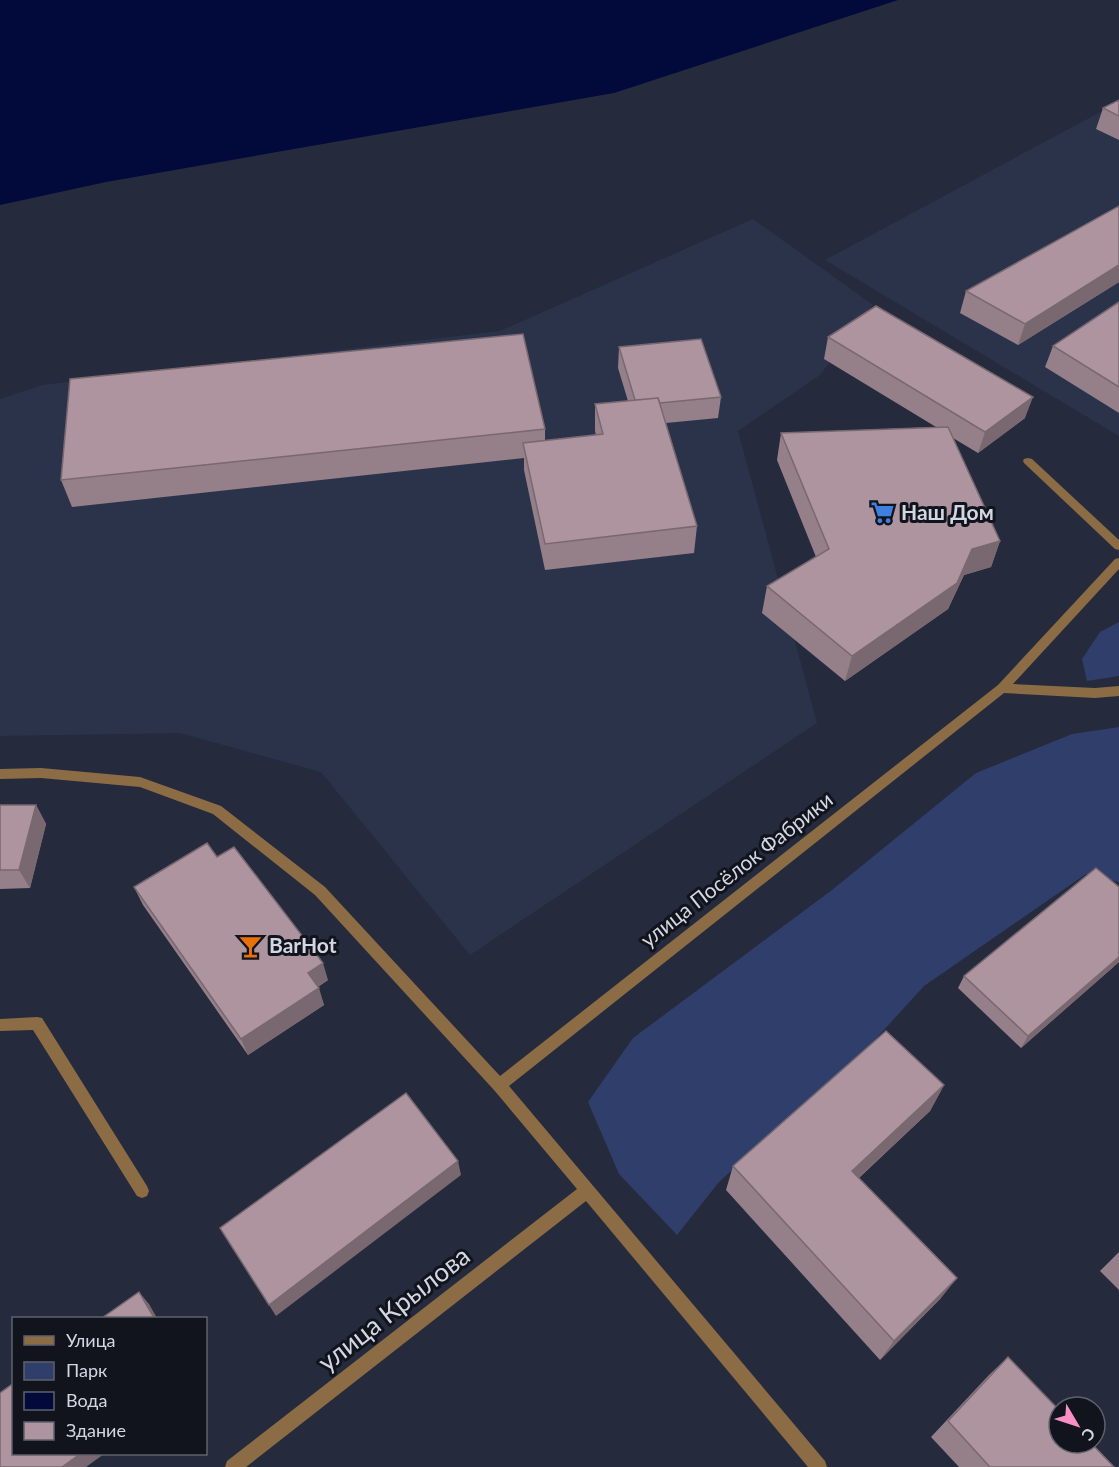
<svg xmlns="http://www.w3.org/2000/svg" width="1119" height="1467" font-family="Lato,sans-serif">
<style>
.built{fill:#2b334b}
.green{fill:#2f3e6b}
.water{fill:#010a3a}
.lines{fill:none;stroke-linecap:round;stroke-linejoin:round}
.service{fill:#8c6c44;fill-rule:evenodd}
.minor{fill:#8c6c44;fill-rule:evenodd}
.wall{fill:#957f89}
.shaded-wall{fill:#79686f}
.building{fill:#ad949f;stroke:#79686f;stroke-width:1.5}
.labels{text-anchor:middle;stroke-width:6;stroke-linejoin:round;paint-order:stroke}
.poi-label{font-size:21px;font-weight:bold;fill:#d3d7e3;stroke:#11141c;text-anchor:start}
.street-label{font-size:21px;fill:#d3d7e3;stroke:#11141c}
.near-street-label{font-size:26px;fill:#d3d7e3;stroke:#11141c}
</style>
<rect width="100%" height="100%" fill="#252b3d"/>
<path class="built" d="M1119,102V436L825,260Z
M753,219L873,305L820,375L738,431L817,723L470,955L321,772L180,733L0,736V399L43,385L500,331Z"/>
<path class="green" d="M1119,622V676L1087,681L1082,659L1100,632Z
M1119,727V882L1086,874L924,986L872,1043L719,1182L677,1235L619,1174L588,1102L633,1038L832,890L976,773L1072,734Z"/>
<path class="water" d="M0,0H898L614,93L106,182L0,205Z"/>
<g class="lines">
<path class="service" d="M1028,458L1032,459L1119,540V550L1115,549L1024,463L1023,461L1024,459Z"/>
<path class="minor" d="M1119,558V569L1013,684L1095,688L1119,686V696L1095,698L1004,693L509,1086L825,1461L827,1467H808L586,1201L246,1467H225L227,1461L577,1189L494,1090L315,895L213,814L140,787L41,778L0,779V769L41,768L140,777L221,806L325,887L500,1076L998,685L1115,559Z
M37,1017L42,1018L147,1186L149,1191L147,1196L142,1198L137,1196L33,1030L0,1031V1019Z"/>
</g>
<path class="wall" d="M1119,100V140L1096,129L1103,108Z
M1119,206V282L1018,345L960,313L966,291Z
M1119,302V413L1045,367L1053,346Z
M828,337L1025,418L978,453L953,438L1000,541L991,567L964,575L948,609L845,681L762,613L767,586L816,557L777,460L781,433L936,427L824,359Z
M619,347L721,397L718,418L666,423L697,526L694,553L545,570L524,470V458L72,507L61,480L545,429V441L596,435L595,431V404L628,401L618,368Z
M0,805H36L46,824L30,888L0,889Z
M134,887L328,980L318,987L324,1005L248,1055L143,905Z
M1119,887V962L1021,1048L958,988L964,976Z
M944,1085L930,1111L859,1178L941,1298L880,1360L726,1190L733,1166Z
M1119,1252V1290L1100,1271Z
M1008,1357L1114,1467H959L931,1437L989,1375Z"/>
<path class="shaded-wall" d="M1119,265V282L1018,345L1025,324Z
M1033,397L1025,418L978,453L985,432Z
M1000,541L991,567L964,575L948,609L845,681L852,656L972,549Z
M36,805L46,824L30,888L19,870Z
M1119,957V962L1021,1048L1028,1036Z
M323,963L328,980L313,990L308,973Z
M319,988L324,1005L248,1055L241,1039Z
M944,1085L930,1111L841,1194L852,1171Z
M458,1161L461,1175L276,1316L269,1305Z
M957,1278L941,1298L880,1360L894,1341Z
M139,1292L149,1304L157,1318H154Z
M80,1454H104L86,1467H62Z"/>
<path class="building" d="M1119,100V116L1103,108Z
M1119,206V265L1025,324L966,291Z
M1119,302V387L1053,346Z
M876,306L1033,397L985,432L828,337Z
M523,334L545,429L61,480L70,379Z
M701,339L721,397L660,403L658,398L635,400L619,347Z
M658,398L697,526L545,544L523,443L603,434L595,404Z
M948,427L1000,541L972,549L957,583L852,656L767,586L829,549L781,433Z
M0,805H36L19,870H0Z
M207,843L217,857L234,847L323,963L308,973L319,988L241,1039L134,887Z
M1096,868L1119,887V957L1028,1036L964,976Z
M886,1031L944,1085L852,1171L957,1278L894,1341L733,1166Z
M406,1093L458,1161L269,1305L220,1228Z
M139,1292L154,1318H102Z
M1008,1357L1059,1410V1443H1091L1114,1467H990L948,1421Z
M14,1383V1454H80L62,1467H0V1393Z"/>
<defs>
<symbol id="supermarket-bare" viewBox="-9 -9 18 18"><path d="M-6-5.5h2.5l.6 2H6L4.5 2H-2.5L-4.4-4H-6ZM-1.5 3.2a1.3 1.3 0 1 0 .1 0ZM3 3.2a1.3 1.3 0 1 0 .1 0Z" fill="#3f7fe0" stroke="#11141c" stroke-width="2.5" paint-order="stroke"/></symbol>
<symbol id="bar-bare" viewBox="-9 -9 18 18"><path d="M-6-5H6L.8 .8V4.5H3.5V6h-7V4.5H-.8V.8Z" fill="#e8710a" stroke="#11141c" stroke-width="2.5" paint-order="stroke"/></symbol>
</defs>
<g fill-rule="evenodd">
<use href="#supermarket-bare" x="866" y="496" width="33" height="33"/>
<use href="#bar-bare" x="234" y="930" width="33" height="33"/>
</g>
<g class="labels">
<g class="poi-label">
<text x="901" y="520">Наш Дом</text>
<text x="269" y="953">BarHot</text>
</g>
<g class="street-label">
<text transform="translate(737 870) rotate(-38)" y="7">улица Посёлок Фабрики</text>
</g>
<g class="near-street-label">
<text transform="translate(394 1309) rotate(-38)" y="9">улица Крылова</text>
</g>
</g>
<rect x="12" y="1317" width="195" height="138" fill="#11141c" stroke="#5f626c" stroke-width="1.5"/>
<rect x="24" y="1336" width="30" height="9" fill="#8c6c44" stroke="#5f626c" stroke-width="1.5"/>
<text x="66" y="1347" font-size="18" fill="#d3d7e3">Улица</text>
<rect x="24" y="1362" width="30" height="18" fill="#2f3e6b" stroke="#5f626c" stroke-width="1.5"/>
<text x="66" y="1377" font-size="18" fill="#d3d7e3">Парк</text>
<rect x="24" y="1392" width="30" height="18" fill="#010a3a" stroke="#5f626c" stroke-width="1.5"/>
<text x="66" y="1407" font-size="18" fill="#d3d7e3">Вода</text>
<rect x="24" y="1422" width="30" height="18" fill="#ad949f" stroke="#5f626c" stroke-width="1.5"/>
<text x="66" y="1437" font-size="18" fill="#d3d7e3">Здание</text>
<g transform="translate(1077 1425) rotate(129)"><circle r="28" fill="#11141c" stroke="#5f626c" stroke-width="1.5"/>
<path d="M0-4.5L10 22L0 15L-10 22Z" fill="#fa8fc6"/>
<text y="-9" font-size="16" font-weight="bold" text-anchor="middle" fill="#d3d7e3">С</text>
</g>
</svg>
